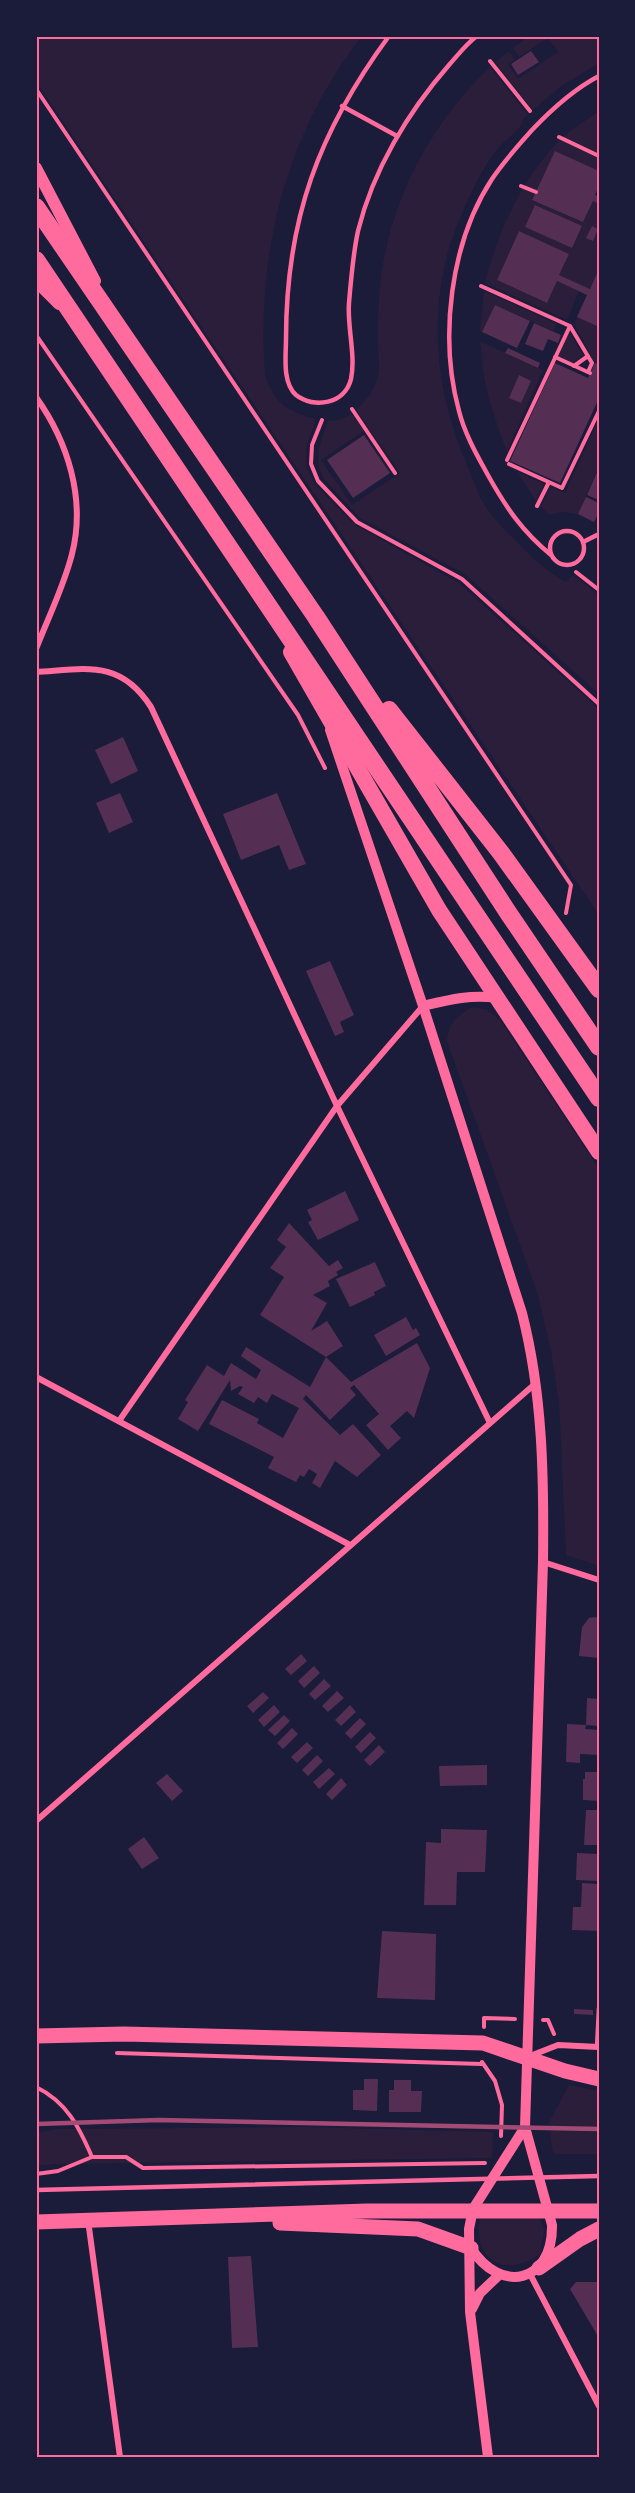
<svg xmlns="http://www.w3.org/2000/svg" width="635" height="2493" font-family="Mulish,sans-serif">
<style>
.green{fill:#2a1e3b;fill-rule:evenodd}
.building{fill:#542f53}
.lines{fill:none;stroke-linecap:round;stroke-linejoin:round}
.path{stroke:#ff6b9d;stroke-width:4}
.service{stroke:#ff6b9d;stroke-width:4.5}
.minor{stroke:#ff6b9d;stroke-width:6}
.tertiary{stroke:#ff6b9d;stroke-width:10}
.secondary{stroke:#ff6b9d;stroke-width:12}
.primary{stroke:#ff6b9d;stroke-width:15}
.trunk{stroke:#ff6b9d;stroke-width:16}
.motorway{stroke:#ff6b9d;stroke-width:18}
.rail{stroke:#a44b75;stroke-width:4.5}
.neatline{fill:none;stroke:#ff6b9d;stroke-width:2}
</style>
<rect width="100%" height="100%" fill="#1b1b3a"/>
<path class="green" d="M36,36H362C286,133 256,254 265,375C275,404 287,411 316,419L307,445L306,466L314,483L355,525L459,583L599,709V915L36,82Z
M529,36H599V63L560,87L533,110L495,62L509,51L515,59L508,64L518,79L558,52L548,38L519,57L513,48Z
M490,67L528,115L522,120V124C516,133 508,138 500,146C480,168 456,224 448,252C428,327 438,400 469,470C474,481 478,494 484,504C493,519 508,532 520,545C534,559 548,573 566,582L573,575L599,595V694L465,574L360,518L323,478L318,464L319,447L328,421L339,420L352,414L364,431L321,460L352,505L400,473L356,410C366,400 375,390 378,376C380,366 378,354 378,344C378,319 378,294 382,270C394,193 433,121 490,67Z
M599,111V171L555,151L532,199L583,222L593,201L599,204V269L590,289L559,275L569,254L519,231L497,280L547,303L557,281L579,291L567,320L485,283C498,232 519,184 555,145C567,131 584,122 599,111ZM536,205L582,227L572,248L526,227Z
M484,291L557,324L554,331L495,305L482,332L480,331Z
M577,317L599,327V364L595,363L574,324Z
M569,332L583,355L573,363L558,356Z
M481,342L543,370L507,451C493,416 481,380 481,342Z
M599,418V468L578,514L561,512L549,515L541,506L550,487L565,493Z
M517,472L544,484L536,501Z
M472,1007L487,1010L500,1020L599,1169V1566L566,1555L559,1402L551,1351L538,1295L447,1041C448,1023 457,1016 472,1007Z
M569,2085L599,2091V2154H553L549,2122Z
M306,2127L493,2132L492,2158L56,2164L36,2166V2133L57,2129Z
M480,2217L540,2218L544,2230L540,2254C505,2279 472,2261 480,2217Z"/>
<path class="building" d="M531,51L539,62L518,75L511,64Z
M555,151L599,171V186L595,195L599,197V204L593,201L583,222L532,200Z
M535,205L582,226L572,248L525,227Z
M592,226L598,229L593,241L586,238Z
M519,231L569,254L559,275L590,289L599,269V327L577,317L587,295L557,281L547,303L497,280Z
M495,305L530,321L517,348L482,332Z
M534,323L561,335L558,343L548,339L543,351L525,344Z
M508,348L540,363L538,368L505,353Z
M555,363L588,378L595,363L599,364V398L560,483L510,461Z
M519,375L531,381L521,403L509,398Z
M364,435L390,473L353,498L327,460Z
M599,468V500L587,495Z
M586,497L599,503V512L594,522L578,514Z
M123,737L138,771L111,784L95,750Z
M120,793L133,822L109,833L96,803Z
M277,793L306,864L289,870L279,845L241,860L223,814Z
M330,961L354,1015L340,1022L344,1032L335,1036L306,971Z
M345,1191L359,1220L318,1240L308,1222L312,1220L307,1210Z
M289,1223L329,1266L338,1260L343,1268L336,1272L338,1275L328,1281L330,1286L313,1295L327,1303L311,1331L327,1321L343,1346L326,1357L260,1315L284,1277L270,1268L286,1247L277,1240Z
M375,1262L386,1286L374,1292L375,1295L350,1307L336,1279Z
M406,1317L413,1330L416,1328L420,1335L386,1356L374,1335Z
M417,1343L430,1368L414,1418L407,1411L390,1426L401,1438L388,1450L366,1425L379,1414L354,1385L350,1388L356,1395L330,1420L306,1395L303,1399L340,1435L353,1424L381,1455L357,1477L335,1461L320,1488L312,1483L317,1474L309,1469L304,1477L300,1475L296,1482L268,1468L274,1457L209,1424L222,1400L259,1419L257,1423L283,1438L299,1408L272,1394L267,1403L258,1397L254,1403L238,1394L243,1387L240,1386L231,1391L230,1380L198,1431L178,1419L188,1402L185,1400L207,1365L224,1376L231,1363L256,1379L261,1370L241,1356L246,1347L310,1387L326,1357L351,1382Z
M595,1617L599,1618V1658L579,1656L582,1627L589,1618Z
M301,1654L307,1661L291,1675L285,1669Z
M314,1666L320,1673L304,1688L298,1681Z
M324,1679L331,1686L315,1700L309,1694Z
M337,1691L344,1698L328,1712L322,1706Z
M263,1692L269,1698L253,1713L247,1706Z
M587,1698L599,1699V1726L586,1725Z
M274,1705L280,1712L264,1727L258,1720Z
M350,1705L356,1712L341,1726L335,1720Z
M284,1715L290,1721L275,1736L268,1730Z
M360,1718L366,1724L351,1739L345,1733Z
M567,1724L586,1725L585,1729L599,1730V1755L580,1754V1763L566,1762Z
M292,1728L298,1734L283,1749L277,1743Z
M370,1732L376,1738L361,1753L355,1747Z
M307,1742L313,1748L297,1763L291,1757Z
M379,1745L385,1752L370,1766L364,1760Z
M317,1755L323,1761L308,1776L302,1770Z
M487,1765V1785L440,1786L439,1766Z
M329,1768L335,1774L319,1789L313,1782Z
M585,1772H599V1801L583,1800V1779H585Z
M167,1774L183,1791L172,1801L156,1783Z
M341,1778L347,1785L332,1800L326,1794Z
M586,1810H599V1845H584Z
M441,1829L487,1830L485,1872H457L456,1905H424L426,1842L441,1843Z
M144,1837L159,1858L142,1869L128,1849Z
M577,1853L599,1854V1881L576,1880Z
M582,1883L599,1884V1931L572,1930L573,1907H581Z
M382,1931L436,1934L435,2000L377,1998Z
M574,2009L593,2010V2015L574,2014Z
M364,2079H378L377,2111L353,2110V2090H364Z
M394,2080H411V2091H422L421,2112H389V2090H394Z
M251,2256L258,2347L232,2348L228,2257Z
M576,2282H599V2338L570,2289Z"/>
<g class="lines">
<path class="path" d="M490,61L530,111
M36,89L571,885L566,913
M559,137L599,156
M521,186L536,192
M481,286L570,326L592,363L588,372
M36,335L298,715L325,768
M555,357L590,373
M574,366L588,356
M352,409L395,473
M322,420L312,445L311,464L318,481L357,522L462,579L599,704
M507,460L570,326
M509,464L562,488L599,411
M537,506L549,482
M576,572L599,590
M543,2020H548L554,2034
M484,2027V2018L515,2019
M117,2053L482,2064
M482,2062L495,2081L502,2105L501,2136
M36,2087C67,2102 79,2127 92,2157
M36,2174L58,2171L92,2157H126L143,2168L485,2163"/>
<path class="service" d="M389,36C319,131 286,219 286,339C286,355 282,383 296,395C314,409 345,404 351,379C356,355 347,327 349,303C351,279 353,254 358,231C373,170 408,112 449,65C458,55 466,44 477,36
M342,106L397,136
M550 548a17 17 0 1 1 34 0a17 17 0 1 1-34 0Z
M583,542L599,534
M551,555C523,532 507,509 489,477C478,457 465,435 459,411C439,338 450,243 492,179C504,161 518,146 532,130C551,110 574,89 599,76
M597,2047L599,2008
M36,2190L599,2176"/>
<path class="minor" d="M36,397C68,442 86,499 72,554C64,586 48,618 36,649
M36,672C86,669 120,659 151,707L337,1106L490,1423
M36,1377L350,1545
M119,1421L337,1106L423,1006
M543,1562L599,1580
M36,1821L536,1383
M530,2056L558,2045L599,2047
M88,2220L120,2457
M530,2274L599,2406"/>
<path class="tertiary" d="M330,730L423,1006L522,1313C543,1395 544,1478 543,1562L525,2127L552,2225C553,2284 500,2294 471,2248
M423,1006C448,1000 471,994 497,998
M472,2309L480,2293L500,2274
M488,2457L470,2312L469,2229L473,2209L525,2127"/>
<path class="secondary" d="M36,168L95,281
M36,281L59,304"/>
<path class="primary" d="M36,2036L124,2034L483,2043L565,2071L599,2079
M36,2222L367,2211H599
M280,2223L418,2229L471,2248
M539,2268L580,2239L599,2229"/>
<path class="trunk" d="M291,652L439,910L599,1152"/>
<path class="motorway" d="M36,207L316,617L509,914L599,1047
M36,260L599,1098
M389,710L501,853L599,989"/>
<path class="rail" d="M36,2124L159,2120L599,2129"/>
</g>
<rect width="635" height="2493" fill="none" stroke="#1b1b3a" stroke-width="75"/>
<rect x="38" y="38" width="560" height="2418" class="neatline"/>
</svg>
